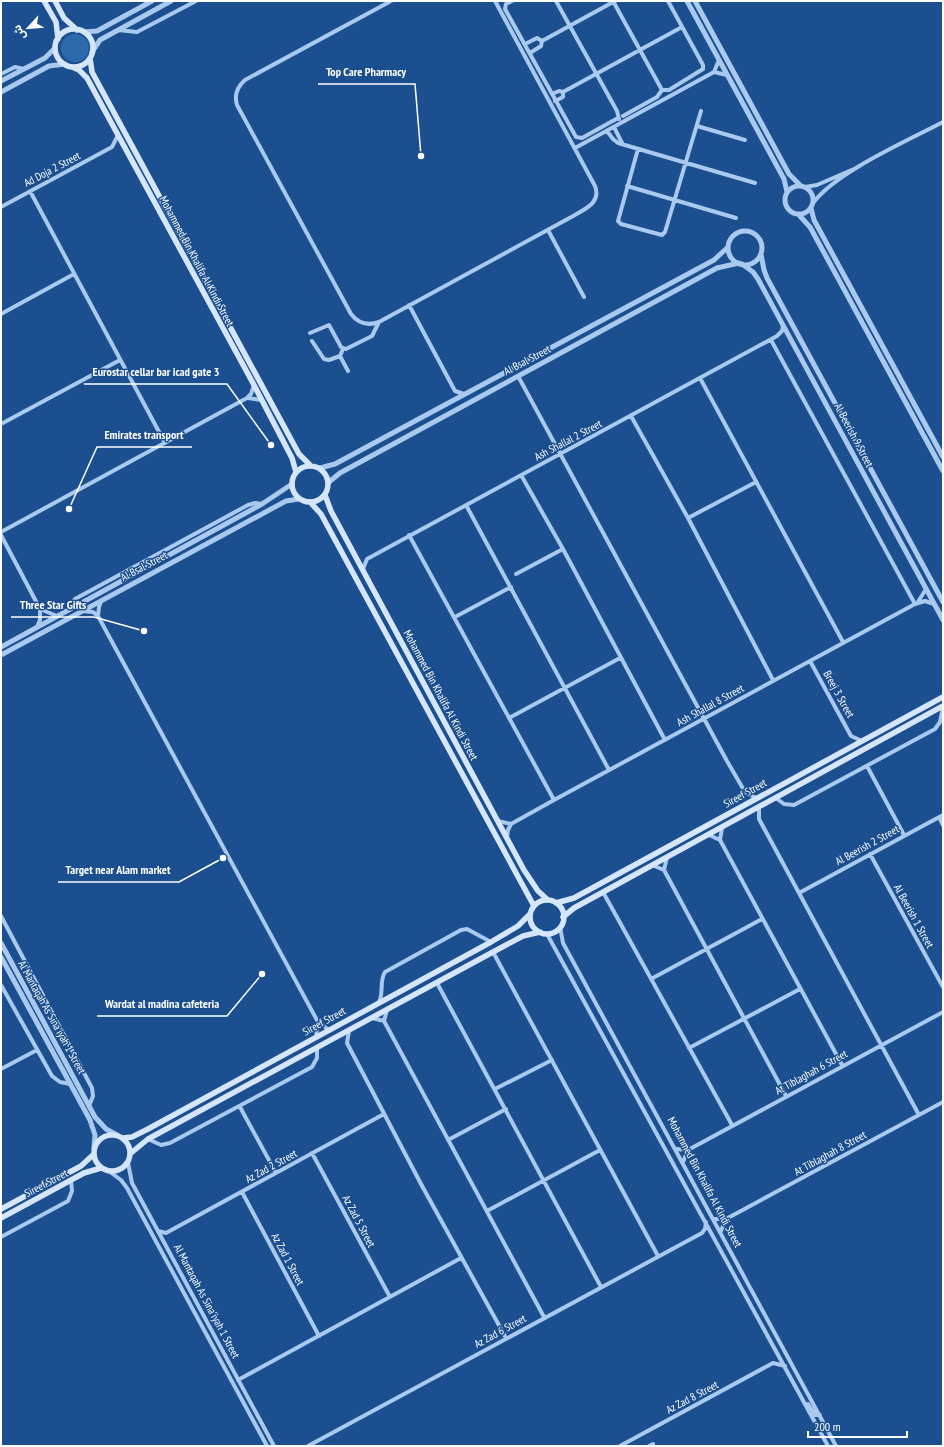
<svg xmlns="http://www.w3.org/2000/svg" width="944" height="1447" font-family="'PT Sans Narrow','Noto Sans Arabic',sans-serif">
<style>
.green{fill:#2e69ad}
.lines{fill:none;stroke-linecap:round;stroke-linejoin:round}
.minor{stroke:#a9c9ee;stroke-width:4}
.tertiary{stroke:#a9c9ee;stroke-width:5}
.secondary{stroke:#d6e6fa;stroke-width:5.5}
.labels{text-anchor:middle;stroke-width:3;stroke-linejoin:round;paint-order:stroke}
.street-label{font-size:11px;fill:#fff;stroke:#1b4f8f}
.leader{fill:none;stroke:#fff;stroke-width:1.5}
.callout-dot{fill:#fff;stroke:#1b4f8f;stroke-width:1.5}
.callout-label{font-size:12px;text-anchor:middle;font-weight:bold;fill:#fff;stroke:#1b4f8f;stroke-width:3;stroke-linejoin:round;paint-order:stroke}
</style>
<rect width="100%" height="100%" fill="#1b4f8f"/>
<path class="green" d="M61 48a14 14 0 1 1 28 0a14 14 0 1 1-28 0Z"/>
<g class="lines">
<path class="minor" d="M391,1L245,80C237,87 234,95 237,105L351,314C358,323 368,326 379,322L575,215C587,208 601,202 595,186L495,1
M512,1L506,4L505,9L576,137L582,138L618,118
M556,1L617,111L619,119
M613,1L662,90
M118,30L137,32L196,1
M542,41L615,1
M525,44L537,38L542,41L541,46L530,53
M714,72L727,75
M1,74L15,67L24,69
M563,92L682,27
M552,94L559,91L563,92V97L555,101
M623,116L657,97L662,90H669L703,69V65L668,1
M697,126L745,140
M614,127L622,143
M607,131L613,139L618,143L755,183
M575,148L714,72L719,60
M638,149L618,221L621,224L662,235L665,232L701,111
M627,186L736,218
M805,187L817,185L854,169
M30,191L165,443
M813,203C836,172 907,141 943,122
M1,207L112,147L118,135
M548,230L584,297
M409,305L455,391L464,394
M1,314L74,274
M310,333L329,325L341,347L346,349L372,336L379,322
M771,340L915,604
M312,341L324,359L329,360L340,356
M343,349L340,356L348,371
M518,376L727,761L745,792L756,798
M700,378L843,642
M248,398L261,400
M631,416L688,518L773,680
M1,424L120,360
M521,475L563,549L665,740
M466,505L609,770
M688,518L756,482
M1,532L247,398L251,394L254,385
M1,535L40,609V620L37,627
M409,535L554,800
M363,569L367,559L777,336L782,331L783,325
M516,574L563,549
M101,601L99,607L98,616L318,1022L329,1030
M918,602L926,589
M40,609L57,616
M68,610L75,599L248,505L255,503L262,504
M82,611L93,612L98,616
M455,617L511,587
M810,661L851,736L862,741
M509,718L620,658
M867,766L904,835
M776,798L784,804L794,805L935,729L940,722L943,707
M759,807V819L919,1115
M939,817L943,825
M498,821L511,824
M722,828L720,840L842,1065
M709,835L720,840
M507,837L508,830L511,824L554,800L915,604L925,601L934,604
M870,854L943,987
M667,857L664,870L786,1096
M652,865L664,870
M603,892L732,1125
M799,893L943,815
M1,916L92,1088L93,1096L89,1106
M560,927L563,943L836,1446
M547,934L828,1446
M493,952L658,1256
M651,979L762,919
M437,983L601,1287
M1,985L52,1076L60,1082L70,1084
M379,1002C384,993 379,981 385,972L461,930L467,929L491,942
M387,1010L384,1021L544,1317
M372,1018L384,1021
M349,1031L347,1043L421,1184L506,1338
M316,1037L318,1022
M689,1048L800,989
M1,1069L37,1050
M495,1089L552,1060
M240,1107L276,1173
M148,1139L161,1145L170,1143L312,1067L317,1058V1048
M448,1140L506,1109
M676,1149L688,1150
M312,1153L390,1297
M683,1162L688,1150L943,1012
M128,1163L132,1183L274,1446
M110,1172L121,1180L127,1188L267,1446
M242,1192L319,1336
M487,1211L600,1150
M713,1219H726L943,1102
M158,1231L166,1233L384,1114
M721,1231L726,1219
M1,1237L68,1201L72,1191L71,1180
M773,1363L785,1366
M238,1380L461,1258
M808,1404L815,1415H820
M308,1446L702,1233L705,1229L706,1222
M620,1446L773,1363
M649,1446L653,1444"/>
<path class="tertiary" d="M687,1L784,179L787,192
M695,1L789,174L800,185
M84,32L97,31L152,1
M92,52L100,40L171,1
M1,81L45,58L55,48
M1,92L49,66L65,64
M785 200a14 14 0 1 1 28 0a14 14 0 1 1-28 0Z
M811,208L814,220L943,457
M798,214L810,227L943,471
M728 248a17 17 0 1 1 34 0a17 17 0 1 1-34 0Z
M761,254L764,270L767,278L943,602
M742,264L753,272L758,279L943,620
M320,468L335,464L714,260L728,247
M329,482L340,473L717,268L739,263
M1,647L262,504L292,484
M1,655L286,501L299,499
M1,943L95,1117L106,1129L117,1135
M1,957L90,1120L95,1135L94,1148"/>
<path class="secondary" d="M44,1L56,22L58,39
M55,1L64,18L77,30
M55 48a19 19 0 1 1 38 0a19 19 0 1 1-38 0Z
M90,58L92,72L299,454L310,465
M72,67L79,70L87,78L254,385L292,458L296,472
M292 484a18 18 0 1 1 36 0a18 18 0 1 1-36 0Z
M325,495L331,511L524,870L538,891L548,900
M310,502L321,514L534,906
M530 917a17 17 0 1 1 34 0a17 17 0 1 1-34 0Z
M556,903L574,898L943,697
M563,917L574,908L943,706
M94 1153a18 18 0 1 1 36 0a18 18 0 1 1-36 0Z
M123,1138L132,1137L148,1129L491,942L518,926L530,914
M131,1153L148,1139L493,952L523,936L540,932
M1,1209L81,1166L94,1154
M1,1218L84,1173L101,1168"/>
</g>
<g class="labels">
<g class="street-label">
<text transform="translate(52 169) rotate(-28)" y="4">Ad Doja 2 Street</text>
<text transform="translate(197 261) rotate(62)" y="4">Mohammed Bin Khalifa Al Kindi Street</text>
<text transform="translate(527 360) rotate(-28)" y="4">Al Bsal Street</text>
<text transform="translate(854 435) rotate(62)" y="4">Al Beerish 9 Street</text>
<text transform="translate(568 440) rotate(-28)" y="4">Ash Shallal 2 Street</text>
<text transform="translate(144 566) rotate(-28)" y="4">Al Bsal Street</text>
<text transform="translate(839 694) rotate(61)" y="4">Breej 3 Street</text>
<text transform="translate(441 695) rotate(62)" y="4">Mohammed Bin Khalifa Al Kindi Street</text>
<text transform="translate(710 705) rotate(-29)" y="4">Ash Shallal 8 Street</text>
<text transform="translate(745 793) rotate(-29)" y="4">Sireef Street</text>
<text transform="translate(867 845) rotate(-29)" y="4">Al Beerish 2 Street</text>
<text transform="translate(914 916) rotate(61)" y="4">Al Beerish 1 Street</text>
<text transform="translate(52 1017) rotate(61)" y="4">Al Mantaqah As Sina'iyah 1 Street</text>
<text transform="translate(324 1021) rotate(-29)" y="4">Sireef Street</text>
<text transform="translate(811 1072) rotate(-29)" y="4">At Tiblaghah 6 Street</text>
<text transform="translate(830 1153) rotate(-29)" y="4">At Tiblaghah 8 Street</text>
<text transform="translate(271 1166) rotate(-29)" y="4">Az Zad 2 Street</text>
<text transform="translate(705 1182) rotate(62)" y="4">Mohammed Bin Khalifa Al Kindi Street</text>
<text transform="translate(46 1183) rotate(-28)" y="4">Sireef Street</text>
<text transform="translate(359 1221) rotate(62)" y="4">Az Zad 5 Street</text>
<text transform="translate(288 1259) rotate(62)" y="4">Az Zad 1 Street</text>
<text transform="translate(207 1301) rotate(62)" y="4">Al Mantaqah As Sina'iyah 1 Street</text>
<text transform="translate(500 1331) rotate(-29)" y="4">Az Zad 6 Street</text>
<text transform="translate(692 1397) rotate(-28)" y="4">Az Zad 8 Street</text>
</g>
</g>
<path class="leader" d="M421 156L415 84H318M271 445L227 384H84M69 509L97 447H192M144 631L94 617H11M223 858L179 882H58M262 974L227 1016H97"/>
<g class="callout-dot">
<circle cx="421" cy="156" r="4"/>
<circle cx="271" cy="445" r="4"/>
<circle cx="69" cy="509" r="4"/>
<circle cx="144" cy="631" r="4"/>
<circle cx="223" cy="858" r="4"/>
<circle cx="262" cy="974" r="4"/>
</g>
<g class="callout-label">
<text x="366" y="76">Top Care Pharmacy</text>
<text x="156" y="376">Eurostar cellar bar icad gate 3</text>
<text x="144" y="439">Emirates transport</text>
<text x="53" y="609">Three Star Gifts</text>
<text x="118" y="874">Target near Alam market</text>
<text x="162" y="1008">Wardat al madina cafeteria</text>
</g>
<rect width="944" height="1447" fill="none" stroke="#ffffff" stroke-width="4"/>
<g transform="translate(28 28) rotate(244)" stroke="#1b4f8f" stroke-width="3" paint-order="stroke">
<path d="M0-3L7 15L0 10L-7 15Z" fill="#ffffff"/>
<text y="-6" font-size="11" font-weight="bold" text-anchor="middle" fill="#ffffff">ش</text>
</g>
<path d="M808 1431v6h99v-6" fill="none" stroke="#ffffff" stroke-width="2"/>
<text x="814" y="1431" font-size="12" fill="#ffffff" stroke="#1b4f8f" stroke-width="3" paint-order="stroke">200 m</text>
</svg>
